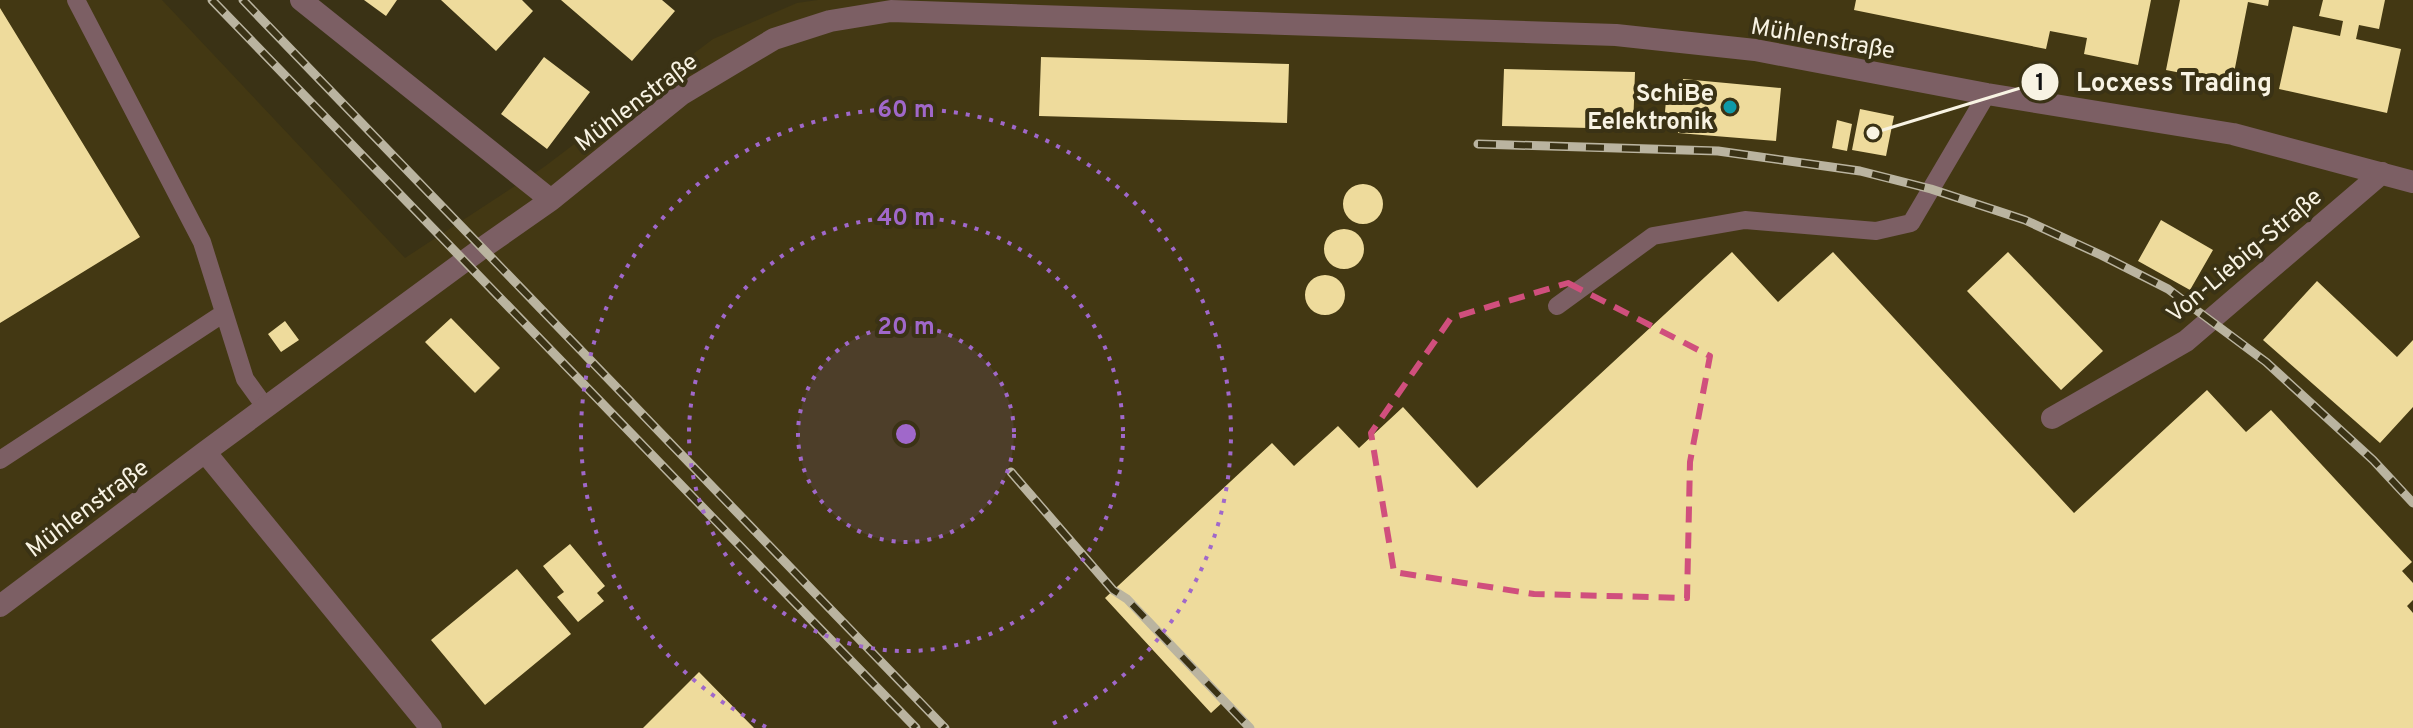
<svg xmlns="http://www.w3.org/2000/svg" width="2413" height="728" font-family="Overpass,sans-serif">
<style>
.built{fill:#433813}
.building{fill:#eedb9c}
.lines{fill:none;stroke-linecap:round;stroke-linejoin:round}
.service{stroke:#7c5f64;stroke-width:18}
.minor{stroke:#7c5f64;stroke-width:22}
.rail-casing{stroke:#bab4a0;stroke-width:9}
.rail{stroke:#3a3215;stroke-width:6;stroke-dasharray:18;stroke-linecap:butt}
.marked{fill:none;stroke:#d04f7d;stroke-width:6;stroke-dasharray:16 10;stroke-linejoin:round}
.ring{fill:none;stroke:#a068ca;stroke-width:4;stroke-dasharray:4 8}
.culture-dot{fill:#0f9aa8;stroke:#3a3215;stroke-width:3}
.labels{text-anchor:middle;stroke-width:8;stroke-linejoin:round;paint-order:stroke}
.street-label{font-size:24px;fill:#f8f3e3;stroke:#3a3215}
.poi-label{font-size:24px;font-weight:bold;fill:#f8f3e3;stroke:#3a3215;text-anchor:end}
.centre{fill:#a068ca;stroke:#3a3215;stroke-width:4}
.ring-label{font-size:24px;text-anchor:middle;font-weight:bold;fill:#a068ca;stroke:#3a3215;stroke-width:8;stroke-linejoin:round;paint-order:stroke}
.leader{fill:none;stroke:#f8f3e3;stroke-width:3}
.callout-dot{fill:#f8f3e3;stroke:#3a3215;stroke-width:3}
.mark-label{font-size:24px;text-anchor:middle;font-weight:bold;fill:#111}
.callout-label{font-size:26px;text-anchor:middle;font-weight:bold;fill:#f8f3e3;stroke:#3a3215;stroke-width:8;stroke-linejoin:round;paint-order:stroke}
</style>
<rect width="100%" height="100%" fill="#3a3215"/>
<path class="built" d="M0,0H162L405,258L544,167L713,39L797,3L818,0H2413V728H0Z"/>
<path class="building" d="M364,0H397L386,16Z
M441,0H522L533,11L496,51Z
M561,0H662L675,11L632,61Z
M1856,0H2151L2138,65L2084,54L2087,38L2050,31L2046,49L1854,10Z
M2180,0H2269L2268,6L2248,2L2232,83L2166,70Z
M2323,0H2385L2379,29L2359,25L2356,39L2401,49L2387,113L2279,89L2293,26L2340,36L2343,21L2319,16Z
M0,8L140,237L0,323Z
M544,57L590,92L547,149L501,114Z
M1041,57L1289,64L1287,123L1039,116Z
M1504,69L1635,72L1633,129L1502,126Z
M1683,79L1781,88L1776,141L1678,133L1679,125L1664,124L1667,88L1682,90Z
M1860,109L1894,116L1886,156L1852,150Z
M1837,120L1852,124L1847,151L1832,148Z
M1343 204a20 20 0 1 1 40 0a20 20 0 1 1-40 0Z
M2161,220L2213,250L2190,290L2138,261Z
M1324 249a20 20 0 1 1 40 0a20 20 0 1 1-40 0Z
M1732,252L1778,302L1833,252L2074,513L2207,390L2246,432L2271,410L2412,562L2402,571L2413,583V600L2407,606L2413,613V728H1247L1223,702L1211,713L1105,598L1272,443L1294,466L1338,426L1359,448L1403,407L1477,488Z
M2008,252L2103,351L2061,390L1967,291Z
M1305 295a20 20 0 1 1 40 0a20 20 0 1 1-40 0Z
M2317,281L2397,357L2413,340V407L2380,443L2263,340Z
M451,318L500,368L475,393L425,342Z
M285,321L299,340L281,352L268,334Z
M570,544L605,586L597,593L604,601L578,622L557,597L564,592L543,566Z
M517,569L571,634L485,705L431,640Z
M699,672L754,728H643Z"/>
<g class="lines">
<path class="service" d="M76,0L202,242L245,379L266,408
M1557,306L1653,236L1745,220L1876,231L1911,223L1987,94
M0,460L224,313"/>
<path class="minor" d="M301,0L551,200
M2052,418L2186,341L2382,173
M205,452L431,728
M0,606L205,452L481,249L551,200L682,94L774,39L830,21L891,11L1616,35L1755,50L1987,94L2233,134L2413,182"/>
<defs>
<path id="rail" d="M212,0L916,728
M243,0L945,728
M1478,144L1718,151L1860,171L1931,189L2025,220L2101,255L2168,289L2266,362L2373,460L2413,503
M1011,472L1113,590L1127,599L1250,728"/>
</defs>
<use href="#rail" class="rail-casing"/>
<use href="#rail" class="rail"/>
</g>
<path class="marked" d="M1568,283L1710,356L1690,462L1687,598L1534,594L1394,572L1371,433L1451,318Z"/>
<circle cx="906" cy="434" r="108" fill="#a068ca" fill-opacity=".12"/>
<g class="ring">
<circle cx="906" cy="434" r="108"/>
<circle cx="906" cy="434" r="217"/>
<path d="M766 727A325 325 0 1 1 1046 727"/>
</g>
<circle class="culture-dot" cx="1730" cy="107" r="8"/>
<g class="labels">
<g class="street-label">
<text transform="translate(1823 38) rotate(10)" y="8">Mühlenstraße</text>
<text transform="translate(636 102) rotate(-37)" y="8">Mühlenstraße</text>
<text transform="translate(2244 255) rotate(-40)" y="8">Von-Liebig-Straße</text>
<text transform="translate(87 508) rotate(-37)" y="8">Mühlenstraße</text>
</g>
<g class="poi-label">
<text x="1714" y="101">SchiBe<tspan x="1714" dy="28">Eelektronik</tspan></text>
</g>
</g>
<circle cx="906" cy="434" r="12" class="centre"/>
<g class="ring-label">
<text x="906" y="117">60 m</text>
<text x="906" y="225">40 m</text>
<text x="906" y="334">20 m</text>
</g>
<path class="leader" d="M1873 133L2040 82"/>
<g class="callout-dot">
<circle cx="1873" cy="133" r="8"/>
<circle cx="2040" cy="82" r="20"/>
</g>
<g class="mark-label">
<text x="2040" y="90">1</text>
</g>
<g class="callout-label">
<text x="2174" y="91">Locxess Trading</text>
</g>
</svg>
